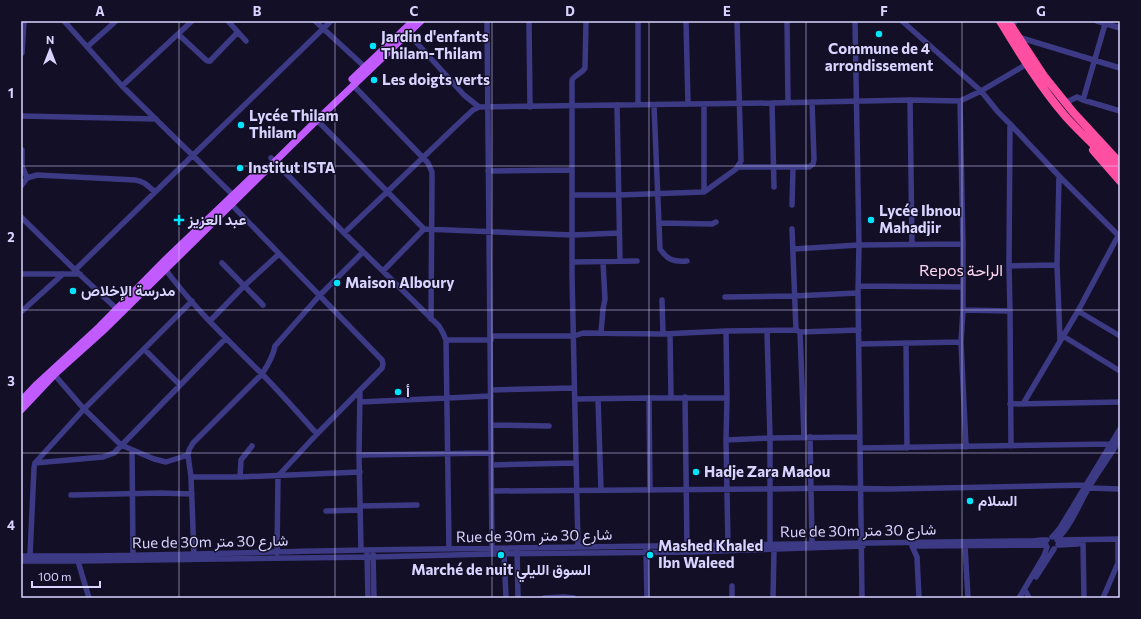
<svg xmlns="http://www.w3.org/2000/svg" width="1141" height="619" font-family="Commissioner,Vazirmatn,sans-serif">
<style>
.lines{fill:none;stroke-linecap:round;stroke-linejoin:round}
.minor{stroke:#3d3a85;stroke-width:5.5}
.major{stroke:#c25bff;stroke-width:7}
.highway{stroke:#ff4fa3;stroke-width:8}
.grid{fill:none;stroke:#d9d4ff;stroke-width:1;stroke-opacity:0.55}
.poi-dot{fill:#00e5ff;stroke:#130f26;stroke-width:1.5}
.labels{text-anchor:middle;stroke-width:3;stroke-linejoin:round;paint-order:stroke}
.poi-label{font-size:15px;font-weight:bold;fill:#d9d4ff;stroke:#130f26;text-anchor:start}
.street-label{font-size:15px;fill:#d9d4ff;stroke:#130f26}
.neighbourhood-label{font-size:16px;fill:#ffd6f0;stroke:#130f26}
.neatline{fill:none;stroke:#d9d4ff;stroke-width:1.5}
.grid-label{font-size:13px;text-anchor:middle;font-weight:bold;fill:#d9d4ff}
</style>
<rect width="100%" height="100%" fill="#130f26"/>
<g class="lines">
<path class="minor" d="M64,21L122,86L235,197
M228,21L246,41
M315,21L367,69
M487,21L492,551
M529,21L530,107
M638,21V105
M686,21L688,104
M787,21L788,103
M855,21L859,245L858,293L862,598
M902,21L981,91L998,112L1010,124L1009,266L1010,311L1011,446
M1097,21L1120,28
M1012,28L1015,21
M406,31L464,95L479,107
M178,34L206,60L208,61H210L238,32
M1018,37L1120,68
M87,47L116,21
M22,53L24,21
M353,85L428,163L432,172V180L431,319
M122,86L192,21
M910,100L912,245
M1083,100L1106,21
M772,103L774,187
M1065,103L1077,97L1083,100L1120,111
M617,105L620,261
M654,105L660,249C668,260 673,262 687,261
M21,116L156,119
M314,117L424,229L573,235L619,233
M1010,124L1059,176L1120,237
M22,150V166L27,178
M271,158L344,233L439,326L443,333L446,340L449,549
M738,167H809L813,164L814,159L812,102
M488,171L572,170
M1059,176L1057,265L1060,340
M21,186L27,178L37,175L135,180C144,181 148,186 155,192
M704,192V104
M572,195H618L704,192L736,169L741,161L737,21
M229,202L382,360L383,364L382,368L317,434L278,476L277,553
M792,205L793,167
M21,217L75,270L119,311
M660,223L712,224L716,222
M792,229L796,330
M344,233L387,192L459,123L473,110L479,107L772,103L910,100L960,101
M793,249L859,245L963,244
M572,262L637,261
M222,263L263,305
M163,266C191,305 227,339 261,373C280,392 298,413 317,434
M1009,266L1057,265
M75,270L331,21
M383,271L424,229
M21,274H80
M858,286L963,287
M725,297L794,296L858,293
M662,300L663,334
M963,310L1010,311
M1078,311L1120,336
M21,312L63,274
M210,321L244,286L279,254
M726,331L727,398L726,440L728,545
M767,331L770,438V544
M800,332L804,437
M601,333L603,309L605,299L603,262
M670,334L671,398
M491,336H574L583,333L663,334L726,331L796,330L800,332L859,330
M1063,336L1120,371
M446,340H491
M906,343L907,448
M859,344L961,342
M144,349L180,385
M52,372L84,409L121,445L154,459L166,462L188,455
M360,390L359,455L361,550
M491,390L574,388
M685,397L687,546
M649,398L650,490
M575,399L649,398H727
M598,399L601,490
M360,402L491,396
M1010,404L1120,402
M1023,404L1078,311L1118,236
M492,425L549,426
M810,437L812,544
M726,440L770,438L860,437
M966,447L961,342L963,310V244L960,101L981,91L1027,64
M861,448L1111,444
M132,450L133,555
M359,455L492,453
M35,463L103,457L114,453L226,338
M492,465L576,463
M191,477H240L360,472
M240,477L241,460L252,446
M1089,488L1120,489
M492,491L769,489L835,488L890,489L1087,485
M71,495L161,493L192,494
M360,506L417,505
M326,511L360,510
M1052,537L1054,535L1060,528L1120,429
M1057,539C1069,529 1080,503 1088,489C1098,472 1110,456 1120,439
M1057,540L1120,539
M1083,544L1084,598
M1058,545L1078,544
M912,546L917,557L919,598
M917,546L1046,545
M965,546L968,598
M578,547L572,276V80C575,75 582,73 585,68L586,21
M517,550L518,598
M646,550L647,598
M504,553L506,598
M194,554L191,477L188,455L189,450L193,443L262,374C268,365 273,357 275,346L320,295L363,252
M367,554L368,598
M373,554L374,598
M21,556C135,557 248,552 362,550C585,548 809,542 1033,541L1041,540H1047
M30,556L34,468L35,463L84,409L192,301
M77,558L89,598
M21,561H77L373,557L492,554L692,552L863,546
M1036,577L1054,549
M1026,592L1029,598
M544,598L564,597L574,598
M732,598V586
M773,598L774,549
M1019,598L1044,556L1047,547
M1103,598L1118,563V543"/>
<path class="major" d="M352,79L413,21
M21,401L37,384L99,327L166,259L253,176
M21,410L54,375L103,331L317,120L421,21"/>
<path class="highway" d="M1000,21C1020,54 1041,88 1066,117C1083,136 1103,153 1120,172
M1008,21L1044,76L1073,112L1120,163
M1093,150L1120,181"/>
</g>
<path class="grid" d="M179,21V598M335,21V598M492,21V598M649,21V598M806,21V598M962,21V598M21,166H1120M21,310H1120M21,453H1120"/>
<g class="poi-dot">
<circle cx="879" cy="34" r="4"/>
<circle cx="373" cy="46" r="4"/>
<circle cx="374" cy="80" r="4"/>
<circle cx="241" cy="125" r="4"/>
<circle cx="240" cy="168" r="4"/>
<path d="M177 214h4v4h4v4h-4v4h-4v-4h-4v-4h4z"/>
<circle cx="871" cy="220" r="4"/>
<circle cx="337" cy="283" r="4"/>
<circle cx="73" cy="291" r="4"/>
<circle cx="398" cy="392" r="4"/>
<circle cx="696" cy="472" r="4"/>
<circle cx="970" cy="501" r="4"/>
<circle cx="501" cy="555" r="4"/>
<circle cx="650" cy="555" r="4"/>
</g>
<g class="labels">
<g class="poi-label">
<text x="381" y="42">Jardin d'enfants<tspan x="381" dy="17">Thilam-Thilam</tspan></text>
<text x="879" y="54" text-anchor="middle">Commune de 4<tspan x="879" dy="17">arrondissement</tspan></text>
<text x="382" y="85">Les doigts verts</text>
<text x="249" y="121">Lycée Thilam<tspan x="249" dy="17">Thilam</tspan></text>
<text x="248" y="173">Institut ISTA</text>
<text x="879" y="216">Lycée Ibnou<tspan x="879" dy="17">Mahadjir</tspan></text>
<text x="188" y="225">عبد العزيز</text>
<text x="345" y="288">Maison Alboury</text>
<text x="81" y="296">مدرسة الإخلاص</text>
<text x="406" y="397">أ</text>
<text x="704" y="477">Hadje Zara Madou</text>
<text x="978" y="506">السلام</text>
<text x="658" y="551">Mashed Khaled<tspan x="658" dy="17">Ibn Waleed</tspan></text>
<text x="501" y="575" text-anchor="middle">Marché de nuit السوق الليلي</text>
</g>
<g class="street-label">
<text transform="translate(858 531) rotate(-1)" y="5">Rue de 30m شارع 30 متر</text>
<text transform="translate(534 536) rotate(-1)" y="5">Rue de 30m شارع 30 متر</text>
<text transform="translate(210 542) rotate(-1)" y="5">Rue de 30m شارع 30 متر</text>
</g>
<g class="neighbourhood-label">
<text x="961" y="276">Repos الراحة</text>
</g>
</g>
<rect width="1141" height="619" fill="none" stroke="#130f26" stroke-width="44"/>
<g transform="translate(50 50)" stroke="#130f26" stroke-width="3" paint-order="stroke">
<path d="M0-3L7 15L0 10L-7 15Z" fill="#d9d4ff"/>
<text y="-6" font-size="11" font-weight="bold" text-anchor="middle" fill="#d9d4ff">N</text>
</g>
<path d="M32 581v6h68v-6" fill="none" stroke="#d9d4ff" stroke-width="2"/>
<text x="38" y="581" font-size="12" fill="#d9d4ff" stroke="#130f26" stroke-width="3" paint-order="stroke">100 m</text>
<rect x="22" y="22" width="1097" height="575" class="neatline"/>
<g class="grid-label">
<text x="100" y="16">A</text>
<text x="257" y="16">B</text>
<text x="414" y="16">C</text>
<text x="570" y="16">D</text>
<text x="727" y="16">E</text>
<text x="884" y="16">F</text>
<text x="1041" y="16">G</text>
<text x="11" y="98">1</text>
<text x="11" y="242">2</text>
<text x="11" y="386">3</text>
<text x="11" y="530">4</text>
</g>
</svg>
